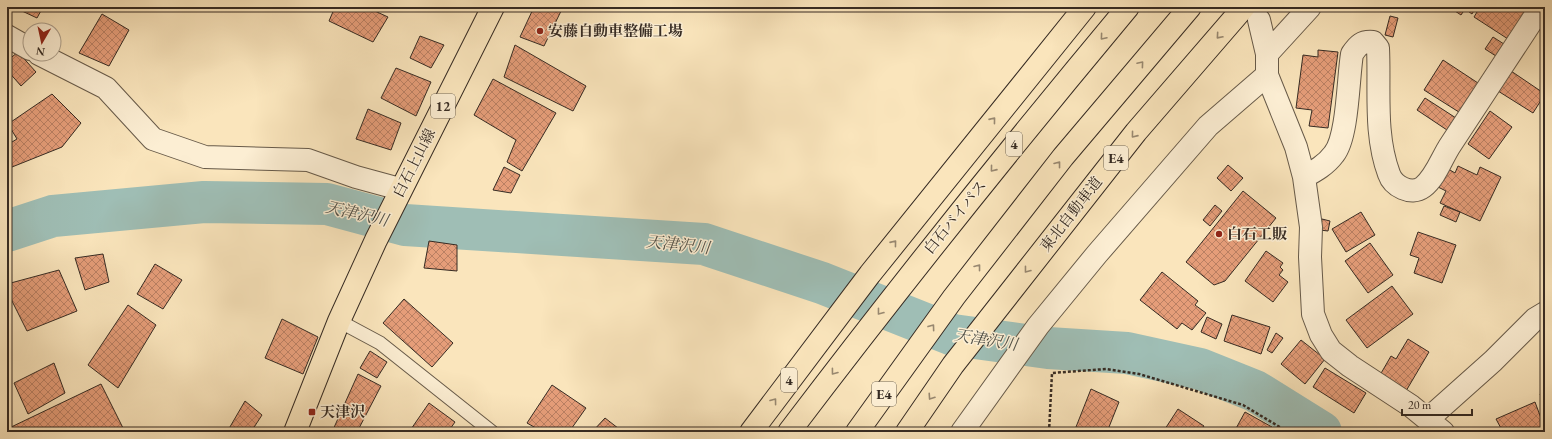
<svg xmlns="http://www.w3.org/2000/svg" width="1552" height="439" font-family="'EB Garamond','Noto Serif JP',serif">
<style>
.lines{fill:none;stroke-linecap:round;stroke-linejoin:round}
.river{stroke:#9fbeb5;stroke-width:42}
.building{fill:url(#building-cross-hatch);stroke:#362b23}
.lane-casing{stroke:#675a49;stroke-width:15}
.street-casing{stroke:#675a49;stroke-width:24}
.primary-casing{stroke:#362b23;stroke-width:24}
.highway-casing{stroke:#362b23;stroke-width:24}
.path{stroke:#362b23;stroke-width:2.5;stroke-dasharray:3 2;stroke-linecap:butt}
.lane{stroke:#fceed3;stroke-width:13}
.street{stroke:#fceed3;stroke-width:22}
.primary{stroke:#fae5bc;stroke-width:22}
.highway{stroke:#fae5bc;stroke-width:22}
.oneway{stroke:#988870}
.poi-dot{fill:#8f2418;stroke:#fceed3;stroke-width:1.5}
.labels{text-anchor:middle;stroke-width:3;stroke-linejoin:round;paint-order:stroke}
.shield{fill:#fceed3;stroke:#716658;stroke-width:1}
.shield-label{font-size:14px;font-weight:bold;fill:#362b23}
.poi-label{font-size:15px;font-weight:bold;fill:#362b23;stroke:#fceed3;text-anchor:start}
.street-label{font-size:15px;fill:#362b23;stroke:#fceed3}
.water-label{font-size:16px;font-style:italic;fill:#505048;stroke:#fceed3}
</style>
<defs>
<pattern id="building-cross-hatch" width="8" height="8" patternUnits="userSpaceOnUse"><rect width="8" height="8" fill="#e59d79"/><path d="M0 0l8 8M0 8l8-8" fill="none" stroke="#ba8063"/></pattern>
</defs>
<rect width="100%" height="100%" fill="#fae5bc"/>
<filter id="stains"><feTurbulence type="fractalNoise" baseFrequency=".005" numOctaves="4"/><feColorMatrix values="0 0 0 0 .2 0 0 0 0 .09 0 0 0 0 .02 0 0 0 .5 -.17"/></filter>
<radialGradient id="worn" r=".72"><stop offset=".6" stop-color="#630" stop-opacity="0"/><stop offset="1" stop-color="#630" stop-opacity=".3"/></radialGradient>
<g class="lines">
<path class="river" d="M7,231L53,216L204,202L327,204L405,225L704,244L822,283L953,335L1048,348L1127,353L1200,369L1255,391L1321,432"/>
</g>
<path class="building" d="M24,7H43L37,18L22,11Z
M335,7H366L388,17L373,42L329,21Z
M534,7H563L544,46L520,37Z
M666,7H678L676,11Z
M1449,7H1476L1472,14L1465,9L1461,15Z
M1480,7H1529L1508,39L1474,17Z
M102,14L129,30L109,66L79,53Z
M1390,16L1398,18L1393,37L1385,35Z
M420,36L444,45L431,68L410,58Z
M1493,37L1507,46L1499,58L1485,49Z
M515,45L586,86L573,111L504,77Z
M1318,50L1338,52L1328,128L1309,126L1312,110L1296,108L1303,55L1318,57Z
M18,52L36,72L21,86L7,70V61Z
M1443,60L1481,85L1462,114L1424,90Z
M396,68L431,82L416,116L381,98Z
M1511,71L1545,94L1533,113L1498,91Z
M493,79L556,113L522,171L507,162L516,140L474,115Z
M52,94L81,123L62,147L7,169V145L17,139L8,124Z
M1425,98L1456,118L1447,130L1417,110Z
M368,109L401,123L391,150L356,139Z
M1490,111L1512,127L1489,159L1468,144Z
M1228,165L1243,178L1231,191L1217,178Z
M1458,166L1477,175L1480,167L1501,177L1480,221L1440,203L1446,191L1436,186L1445,167L1455,173Z
M504,167L520,175L511,193L493,190Z
M1243,191L1276,218L1225,281L1214,285L1186,262Z
M1215,205L1222,211L1210,226L1203,220Z
M1444,206L1460,212L1456,222L1440,215Z
M1361,212L1375,235L1346,252L1332,229Z
M1322,219L1330,221L1328,231L1320,230Z
M1418,232L1456,245L1442,283L1414,273L1419,258L1410,255Z
M429,241L457,245V271L424,268Z
M1370,243L1393,275L1368,293L1345,261Z
M1266,251L1283,263L1280,267L1283,270L1279,275L1288,282L1273,302L1245,281Z
M103,254L109,282L85,290L75,258Z
M155,264L182,280L163,309L137,294Z
M59,270L77,311L27,331L7,291V284Z
M1162,272L1198,301L1195,305L1206,313L1192,330L1182,323L1177,329L1140,300Z
M1392,286L1413,314L1367,348L1346,320Z
M404,299L453,343L432,367L383,323Z
M128,305L156,325L118,388L88,365Z
M1232,315L1270,327L1261,354L1224,341Z
M1207,317L1222,324L1216,339L1201,332Z
M282,319L318,337L303,374L265,358Z
M1276,333L1283,338L1272,353L1267,350Z
M1408,339L1429,352L1406,391L1380,375L1391,356L1396,359Z
M1301,340L1325,359L1305,384L1281,364Z
M370,351L387,362L377,378L360,368Z
M54,363L65,393L28,414L14,383Z
M1325,368L1366,393L1354,413L1313,387Z
M358,374L381,386L357,432H332Z
M101,384L125,432H7V429Z
M552,385L586,408L569,432H543L527,423Z
M1091,389L1119,402L1107,432H1074Z
M1545,392V404L1540,394Z
M7,400L11,414L7,416Z
M245,401L262,415L251,432H227Z
M1535,402L1545,429L1538,432H1503L1496,419Z
M429,403L455,422L448,432H409Z
M1178,409L1204,426L1200,432H1163Z
M1245,412L1272,427L1268,432H1234Z
M605,418L623,432H592Z"/>
<g class="lines">
<defs>
<path id="lane" d="M339,321L380,343L492,432"/>
<path id="street" d="M1259,20L1267,54V75L1296,147L1304,177L1311,227L1310,257L1313,314L1321,335L1331,351L1350,366L1411,406L1443,432
M7,36L30,49
M39,54L106,88L153,139L205,157L308,160L356,177L400,189
M1267,54L1310,7
M1304,177C1315,171 1326,165 1334,154C1348,137 1348,78 1352,54C1358,45 1362,41 1373,42L1378,48C1380,89 1374,134 1389,174C1393,186 1411,196 1423,187C1436,177 1442,157 1451,144C1481,98 1511,53 1541,7
M1428,419L1493,361L1535,319L1545,313
M962,432L1038,326L1097,254L1208,126L1267,75"/>
<path id="primary" d="M295,432L339,321L376,240L493,7"/>
<path id="highway" d="M751,432L870,274L1085,7
M789,432C899,287 1012,146 1128,7
M857,432L954,297L1063,157L1190,7
M907,432L953,365L1136,132L1244,7"/>
</defs>
<use href="#lane" class="lane-casing"/>
<use href="#street" class="street-casing"/>
<use href="#primary" class="primary-casing"/>
<use href="#highway" class="highway-casing"/>
<path class="path" d="M1049,432L1052,373L1106,369L1139,374L1243,405L1288,432"/>
<use href="#lane" class="lane"/>
<use href="#street" class="street"/>
<use href="#primary" class="primary"/>
<use href="#highway" class="highway"/>
</g>
<defs><path id="oneway-chevron" d="M-2-3.5L2.5 0L-2 3.5" fill="none" stroke-width="1.6" stroke-linecap="round" stroke-linejoin="round"/></defs>
<g class="oneway">
<use href="#oneway-chevron" transform="translate(1219 36) rotate(131)"/>
<use href="#oneway-chevron" transform="translate(1103 37) rotate(130)"/>
<use href="#oneway-chevron" transform="translate(1141 64) rotate(-50)"/>
<use href="#oneway-chevron" transform="translate(993 120) rotate(-51)"/>
<use href="#oneway-chevron" transform="translate(1134 135) rotate(129)"/>
<use href="#oneway-chevron" transform="translate(1058 164) rotate(-52)"/>
<use href="#oneway-chevron" transform="translate(993 169) rotate(129)"/>
<use href="#oneway-chevron" transform="translate(894 243) rotate(-51)"/>
<use href="#oneway-chevron" transform="translate(978 267) rotate(-52)"/>
<use href="#oneway-chevron" transform="translate(1027 270) rotate(128)"/>
<use href="#oneway-chevron" transform="translate(880 312) rotate(128)"/>
<use href="#oneway-chevron" transform="translate(932 327) rotate(-54)"/>
<use href="#oneway-chevron" transform="translate(834 372) rotate(127)"/>
<use href="#oneway-chevron" transform="translate(931 397) rotate(124)"/>
<use href="#oneway-chevron" transform="translate(774 401) rotate(-53)"/>
</g>
<g class="poi-dot">
<circle cx="540" cy="31" r="4"/>
<circle cx="1219" cy="234" r="4"/>
<rect x="308" y="408" width="8" height="8" rx="2"/>
</g>
<g class="labels">
<g class="shield">
<rect x="431" y="94" width="24" height="24" rx="3"/>
<rect x="1006" y="132" width="16" height="24" rx="3"/>
<rect x="1104" y="146" width="24" height="24" rx="3"/>
<rect x="781" y="368" width="16" height="24" rx="3"/>
<rect x="872" y="382" width="24" height="24" rx="3"/>
</g>
<g class="shield-label">
<text x="443" y="111">12</text>
<text x="1014" y="149">4</text>
<text x="1116" y="163">E4</text>
<text x="789" y="385">4</text>
<text x="884" y="399">E4</text>
</g>
<g class="poi-label">
<text x="548" y="36">安藤自動車整備工場</text>
<text x="1227" y="239">白石工販</text>
<text x="320" y="417">天津沢</text>
</g>
<g class="street-label">
<text transform="translate(414 163) rotate(-63)" y="5">白石上山線</text>
<text transform="translate(1071 214) rotate(-52)" y="5">東北自動車道</text>
<text transform="translate(955 217) rotate(-51)" y="5">白石バイパス</text>
</g>
<g class="water-label">
<text transform="translate(357 213) rotate(13)" y="6">天津沢川</text>
<text transform="translate(678 244) rotate(6)" y="6">天津沢川</text>
<text transform="translate(986 339) rotate(9)" y="6">天津沢川</text>
</g>
</g>
<rect width="1552" height="439" fill="none" stroke="#fae5bc" stroke-width="24"/>
<rect x="8" y="8" width="1536" height="423" fill="none" stroke="#362b23" stroke-width="2"/>
<rect x="12" y="12" width="1528" height="415" fill="none" stroke="#362b23"/>
<g transform="translate(42 42) rotate(189)"><circle r="19" fill="#fceed3" stroke="#ada08d"/>
<path d="M0-3L7 15L0 10L-7 15Z" fill="#8f2418"/>
<text y="-6" font-size="11" font-weight="bold" text-anchor="middle" fill="#362b23">N</text>
</g>
<path d="M1402 409v6h70v-6" fill="none" stroke="#362b23" stroke-width="2"/>
<text x="1408" y="409" font-size="12" fill="#362b23" stroke="#fceed3" stroke-width="3" paint-order="stroke">20 m</text>
<rect width="100%" height="100%" filter="url(#stains)"/>
<rect width="100%" height="100%" fill="url(#worn)"/>
</svg>
